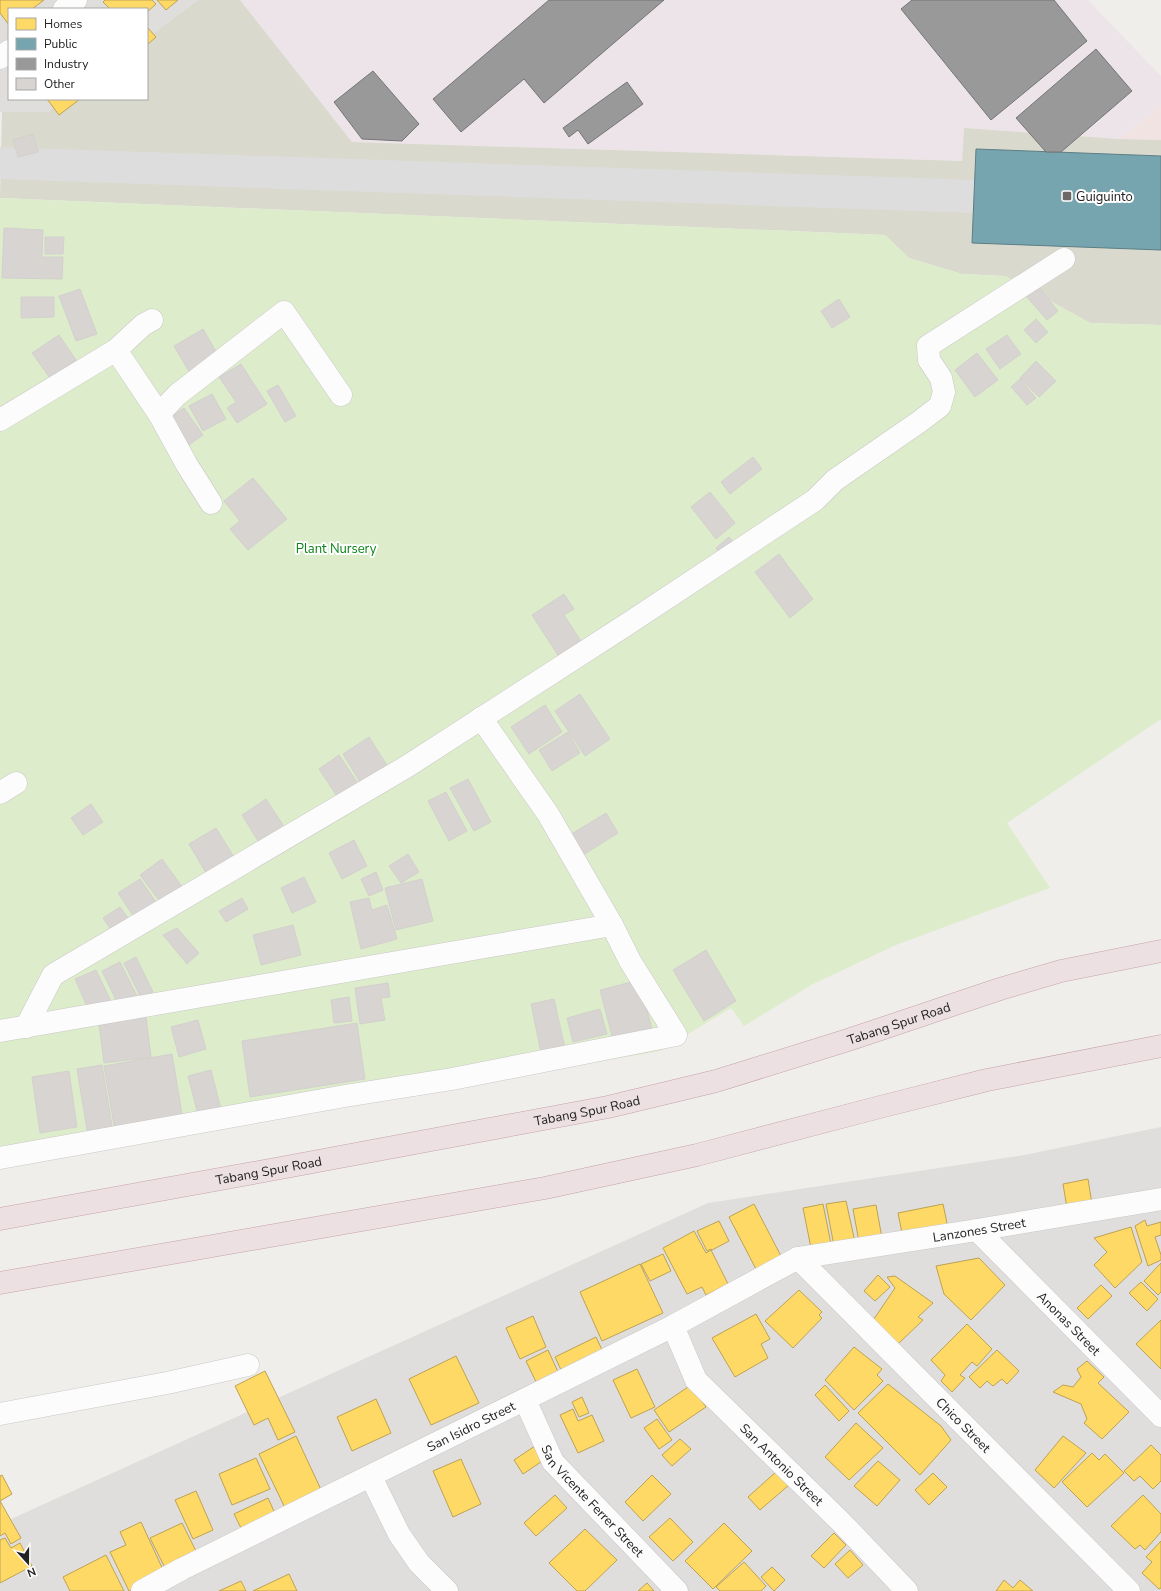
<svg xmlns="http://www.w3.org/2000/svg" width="1161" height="1591" font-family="'Nunito Sans',sans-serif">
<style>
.residential{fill:#dfdedc}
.commercial{fill:#f1e3e1}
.industrial{fill:#ede4e9}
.construction{fill:#d9d9cd}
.grass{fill:#ddeccb}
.pier{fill:#dedddd}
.homes{fill:#ffd966;stroke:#bda252}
.public{fill:#76a5af;stroke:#5d7e85}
.industry{fill:#999;stroke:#757575}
.building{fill:#d7d4d2;stroke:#d3d0cc}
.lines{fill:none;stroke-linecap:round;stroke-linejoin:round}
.minor-casing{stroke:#c9c8c7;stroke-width:23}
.highway-casing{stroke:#c5a2ac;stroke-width:23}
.minor{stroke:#fdfcfc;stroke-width:22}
.highway{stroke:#ece0e2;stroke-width:22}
.poi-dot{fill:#6a6968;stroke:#fff;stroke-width:1.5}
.labels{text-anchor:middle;stroke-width:4;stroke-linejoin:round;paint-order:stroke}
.poi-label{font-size:13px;fill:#222;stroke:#fff;text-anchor:start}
.park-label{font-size:13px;fill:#0c8416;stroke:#fff}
.street-label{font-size:13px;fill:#222;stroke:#fff}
</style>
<rect width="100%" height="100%" fill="#f0eeeb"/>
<path class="residential" d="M0,0H198L147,38V9H9V99H65L48,112H0Z
M1161,1127V1591H0V1524L708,1203L1024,1155Z"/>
<path class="commercial" d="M1161,105V140L1119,139Z"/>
<path class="industrial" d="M240,0H1088L1161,76V105L1119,139L965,128L962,161L352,142Z"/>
<path class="construction" d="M198,0H240L352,142L962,161L964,128L1119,139L1161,140V325L1090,323L1005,276L962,274L909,258L885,235L0,198L2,112H48L65,99H147V38Z"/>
<path class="grass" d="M0,198L885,235L909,258L962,274L1005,276L1090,323L1161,325V720L1158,721L1007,823L1050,888L896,945L813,984L744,1026L731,1008L660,1051L0,1168Z"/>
<path class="pier" d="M0,147L975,180L973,213L0,179Z"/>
<path class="homes" d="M0,0H44L32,9H9V25L0,13Z
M105,0H152L156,4L147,12V9H110L103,2Z
M157,0H178L166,10Z
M147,27L156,37L147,45Z
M47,99H80L59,115Z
M1088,1179L1092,1204L1067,1208L1063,1184Z
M846,1201L855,1242L834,1246L826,1204Z
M754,1204L782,1258L757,1271L729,1217Z
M823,1204L831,1244L811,1248L803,1208Z
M943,1204L948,1228L903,1238L898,1213Z
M876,1205L882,1238L859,1242L853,1209Z
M1145,1220L1147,1226L1161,1222V1235L1155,1237L1161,1255V1260L1148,1266L1135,1226Z
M719,1221L729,1241L712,1250L711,1249L707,1251L697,1231Z
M1131,1227L1142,1262L1115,1288L1094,1265L1107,1252L1094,1238Z
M694,1231L706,1253L711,1250L728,1284L706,1295L702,1287L687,1294L663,1248Z
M663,1254L671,1271L650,1281L641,1264Z
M979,1258L1005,1285L971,1320L944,1294L936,1266Z
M1161,1263V1292L1158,1295L1144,1281Z
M640,1264L663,1313L602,1341L580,1292Z
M878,1275L890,1287L875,1301L864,1291Z
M895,1276L933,1303L918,1317L923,1320L898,1344L874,1319L895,1288L887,1277Z
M1141,1282L1158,1299L1147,1311L1129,1293Z
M1101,1285L1112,1296L1088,1319L1077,1308Z
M799,1290L822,1312L819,1315L822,1318L793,1348L765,1321Z
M756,1314L770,1339L761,1344L768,1358L735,1377L712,1338Z
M533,1316L546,1347L520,1359L506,1328Z
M1161,1320V1369L1136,1344Z
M967,1324L992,1349L977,1366L972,1362L960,1375L965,1378L952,1392L941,1381L945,1375L931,1360Z
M596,1337L604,1354L563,1374L555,1357Z
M854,1347L882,1369L877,1375L883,1381L854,1410L825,1380Z
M548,1350L559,1374L537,1384L526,1361Z
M997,1350L1019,1371L1007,1384L1002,1379L993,1386L987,1381L980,1388L969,1377Z
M456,1356L479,1403L431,1425L409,1379Z
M1087,1361L1104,1377L1098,1383L1129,1412L1102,1439L1084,1423L1087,1419L1081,1404L1053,1392L1063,1385L1073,1387L1081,1377L1077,1369Z
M637,1369L655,1407L631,1418L613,1380Z
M265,1371L295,1432L278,1440L268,1418L254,1425L235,1386Z
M888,1384L941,1426L951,1440L920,1475L858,1413Z
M691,1385L706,1407L669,1432L654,1410Z
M825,1385L849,1411L839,1421L815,1395Z
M582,1397L589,1413L579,1417L572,1402Z
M376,1399L391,1433L352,1451L337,1417Z
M573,1409L578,1421L592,1415L604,1441L578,1453L560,1415Z
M657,1419L672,1440L659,1449L644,1428Z
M856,1423L883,1448L849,1480L825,1457Z
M296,1436L323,1494L287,1512L259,1454Z
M1063,1436L1086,1453L1054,1488L1035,1470Z
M680,1439L691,1449L672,1466L662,1455Z
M1151,1445L1161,1455V1481L1153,1489L1140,1476L1134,1481L1124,1471Z
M535,1446L544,1460L523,1474L514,1460Z
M1092,1453L1099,1460L1105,1454L1124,1473L1087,1507L1062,1482Z
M256,1458L270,1489L232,1505L219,1474Z
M461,1459L481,1504L453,1517L433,1471Z
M878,1461L900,1480L877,1506L854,1486Z
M777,1471L789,1485L760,1510L748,1497Z
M933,1473L947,1487L929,1505L915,1490Z
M2,1475L12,1494L0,1501L21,1538L11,1544L5,1533L0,1536V1476Z
M652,1475L671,1494L643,1521L625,1502Z
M196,1491L213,1530L193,1539L175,1500Z
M555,1495L567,1508L536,1536L524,1523Z
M1143,1495L1161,1514V1532L1145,1550L1140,1545L1135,1549L1111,1526Z
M268,1498L277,1518L244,1534L234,1514Z
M670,1518L693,1542L673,1561L649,1537Z
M141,1522L165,1574L129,1591L110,1552L126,1545L120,1532Z
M182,1523L199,1557L167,1572L150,1538Z
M724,1523L752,1551L713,1589L685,1561Z
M585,1529L617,1560L585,1591H577L549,1563Z
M834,1533L846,1545L824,1568L811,1556Z
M5,1538L11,1548L20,1543L32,1566L0,1583V1540Z
M1161,1541V1588L1159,1589L1142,1573L1152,1562L1146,1557Z
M850,1550L863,1565L848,1578L835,1564Z
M106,1555L124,1591H70L63,1577Z
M744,1562L766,1586L761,1591H720L716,1587Z
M772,1567L785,1580L774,1591L761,1577Z
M289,1574L297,1591H253Z
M1004,1580L1013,1588L1020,1580L1033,1591H996Z
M241,1581L246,1591H219Z
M647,1583L654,1591H638Z"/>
<path class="public" d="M976,149L1161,156V250L972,243Z"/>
<path class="industry" d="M549,0H664L544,103L524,79L461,132L433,99Z
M912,0H1054L1087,41L991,120L901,9Z
M1096,49L1132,91L1061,152H1046L1016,118Z
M373,71L419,124L402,141L362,139L334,102Z
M627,82L643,104L588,144L578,130L569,137L563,128Z"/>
<path class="building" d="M33,134L38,152L18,157L13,140Z
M4,228L43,230L42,257H63L62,279L2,278Z
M45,237H64L63,254H45Z
M1038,286L1058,311L1047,320L1026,296Z
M80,289L97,334L76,341L59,296Z
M21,297H54V317L21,318Z
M839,299L850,317L832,328L821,311Z
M1036,319L1048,332L1036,343L1024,330Z
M203,329L220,358L191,375L174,346Z
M59,335L76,360L50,378L32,353Z
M1007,335L1021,354L1000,369L986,349Z
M977,353L998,380L975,397L955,370Z
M1036,361L1056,381L1039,397L1020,378Z
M241,364L267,404L237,423L227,408L236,402L219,377Z
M1020,379L1036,398L1027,405L1011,387Z
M278,385L296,416L285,422L267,391Z
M212,394L226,419L203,431L189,406Z
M184,408L203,435L187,446L168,419Z
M753,457L762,469L730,494L721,482Z
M253,478L287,519L248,550L230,529L240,521L224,501Z
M710,492L735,523L716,539L691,507Z
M729,537L738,548L724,558L716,548Z
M779,554L813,599L790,618L755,572Z
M564,594L574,609L564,615L584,646L561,660L532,615Z
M580,694L610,739L585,756L555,711Z
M545,705L562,732L529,754L511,727Z
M568,732L580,753L552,771L539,750Z
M369,737L390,770L363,787L343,754Z
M339,755L361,788L341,802L319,769Z
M468,779L491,822L474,831L450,788Z
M446,792L467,831L449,841L428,801Z
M266,799L283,825L258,841L242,815Z
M91,804L103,822L83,835L71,818Z
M606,813L618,833L583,855L570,835Z
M216,828L234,857L206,873L189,844Z
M354,840L367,866L342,879L329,853Z
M408,854L419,872L401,883L389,866Z
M162,859L183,888L161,903L140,875Z
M376,872L383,890L369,896L361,879Z
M304,877L316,902L292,913L281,888Z
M140,879L158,905L136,920L118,893Z
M422,879L433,921L396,930L385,888Z
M242,898L248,909L226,922L219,911Z
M369,898L372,910L387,905L397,939L361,949L350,902Z
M120,907L129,919L112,931L103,918Z
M293,925L301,955L261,965L253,935Z
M177,928L199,953L187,964L163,935Z
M706,950L736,1001L704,1021L673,970Z
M136,957L153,992L141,998L124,963Z
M120,962L137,996L119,1006L102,971Z
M96,970L111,1001L89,1011L75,979Z
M639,980L652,1029L613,1040L600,990Z
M388,983L390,997L381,998L385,1020L360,1024L355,988Z
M349,997L352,1021L334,1023L331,1000Z
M554,999L565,1048L541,1053L531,1004Z
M600,1009L607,1034L573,1042L567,1018Z
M146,1017L151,1057L104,1063L99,1024Z
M198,1020L206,1049L179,1057L171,1027Z
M357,1023L365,1079L250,1097L242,1041Z
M172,1054L183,1120L115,1131L104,1066Z
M102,1065L113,1132L88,1136L77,1069Z
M211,1070L221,1109L198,1115L188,1076Z
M69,1071L77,1127L40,1133L32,1077Z"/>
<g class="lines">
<defs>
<g id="minor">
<path d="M64,9L76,0"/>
<path d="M0,58L9,51"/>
<path d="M116,350L159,414L177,395L284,312L341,395"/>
<path d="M159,414L187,465L211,503"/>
<path d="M0,420L116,350L143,325L152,320"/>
<path d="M0,793L16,783"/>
<path d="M26,1027L53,975L406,767L626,625L815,500L835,480L919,422L940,406L944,392L941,378L929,360L928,346L1064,259"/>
<path d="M0,1031L612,925"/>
<path d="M0,1158L345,1096L452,1079L676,1035L630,961L612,925L548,814L481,718"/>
<path id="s1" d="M977,1230L1161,1416"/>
<path id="s2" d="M798,1258L1129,1591"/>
<path id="s3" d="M673,1326L696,1380L841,1522L907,1591"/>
<path id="s4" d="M525,1400L553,1462L677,1591"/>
<path d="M0,1414L167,1383L248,1365"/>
<path d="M371,1477L399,1534L419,1563L447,1591"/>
<path id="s5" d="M142,1591L182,1569L673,1326L798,1258L977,1230L1161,1199"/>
</g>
<g id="highway">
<path id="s6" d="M0,1219L286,1167L608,1107L716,1081L848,1040L1000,989L1061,971L1161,951"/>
<path d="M0,1283L545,1188L697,1155L880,1107L987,1080L1161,1046"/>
</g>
</defs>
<use href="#minor" class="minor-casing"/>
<use href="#highway" class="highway-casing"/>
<use href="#minor" class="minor"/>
<use href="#highway" class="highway"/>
</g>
<rect class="poi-dot" x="1062" y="191" width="10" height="10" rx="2"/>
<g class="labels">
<g class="poi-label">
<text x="1076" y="201">Guiguinto</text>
</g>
<g class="park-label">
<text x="336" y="553">Plant Nursery</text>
</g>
<g class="street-label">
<text dy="5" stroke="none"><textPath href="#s6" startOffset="921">Tabang Spur Road</textPath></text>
<text dy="5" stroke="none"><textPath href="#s6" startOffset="597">Tabang Spur Road</textPath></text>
<text dy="5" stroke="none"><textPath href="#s6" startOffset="273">Tabang Spur Road</textPath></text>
<text dy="5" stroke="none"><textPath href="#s5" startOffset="919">Lanzones Street</textPath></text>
<text dy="5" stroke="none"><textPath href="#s1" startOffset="131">Anonas Street</textPath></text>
<text dy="5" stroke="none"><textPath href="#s2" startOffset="235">Chico Street</textPath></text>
<text dy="5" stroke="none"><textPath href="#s5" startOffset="368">San Isidro Street</textPath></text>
<text dy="5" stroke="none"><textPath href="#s3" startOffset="179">San Antonio Street</textPath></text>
<text dy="5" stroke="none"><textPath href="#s4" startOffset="123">San Vicente Ferrer Street</textPath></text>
</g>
</g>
<rect x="8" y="8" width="140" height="92" fill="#ffffff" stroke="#a7a7a7"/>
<rect x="16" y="18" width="20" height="12" fill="#ffd966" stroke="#a7a7a7"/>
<text x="44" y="28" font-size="12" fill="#222222">Homes</text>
<rect x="16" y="38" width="20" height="12" fill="#76a5af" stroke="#a7a7a7"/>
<text x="44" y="48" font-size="12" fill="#222222">Public</text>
<rect x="16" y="58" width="20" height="12" fill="#999999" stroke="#a7a7a7"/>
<text x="44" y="68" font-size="12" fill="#222222">Industry</text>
<rect x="16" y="78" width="20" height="12" fill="#d7d4d2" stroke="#a7a7a7"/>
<text x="44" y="88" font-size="12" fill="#222222">Other</text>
<g transform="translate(28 1563) rotate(159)" stroke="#ffffff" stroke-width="3" paint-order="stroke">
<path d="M0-3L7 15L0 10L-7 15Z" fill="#222222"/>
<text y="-6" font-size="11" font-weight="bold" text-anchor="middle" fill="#222222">N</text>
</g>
</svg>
